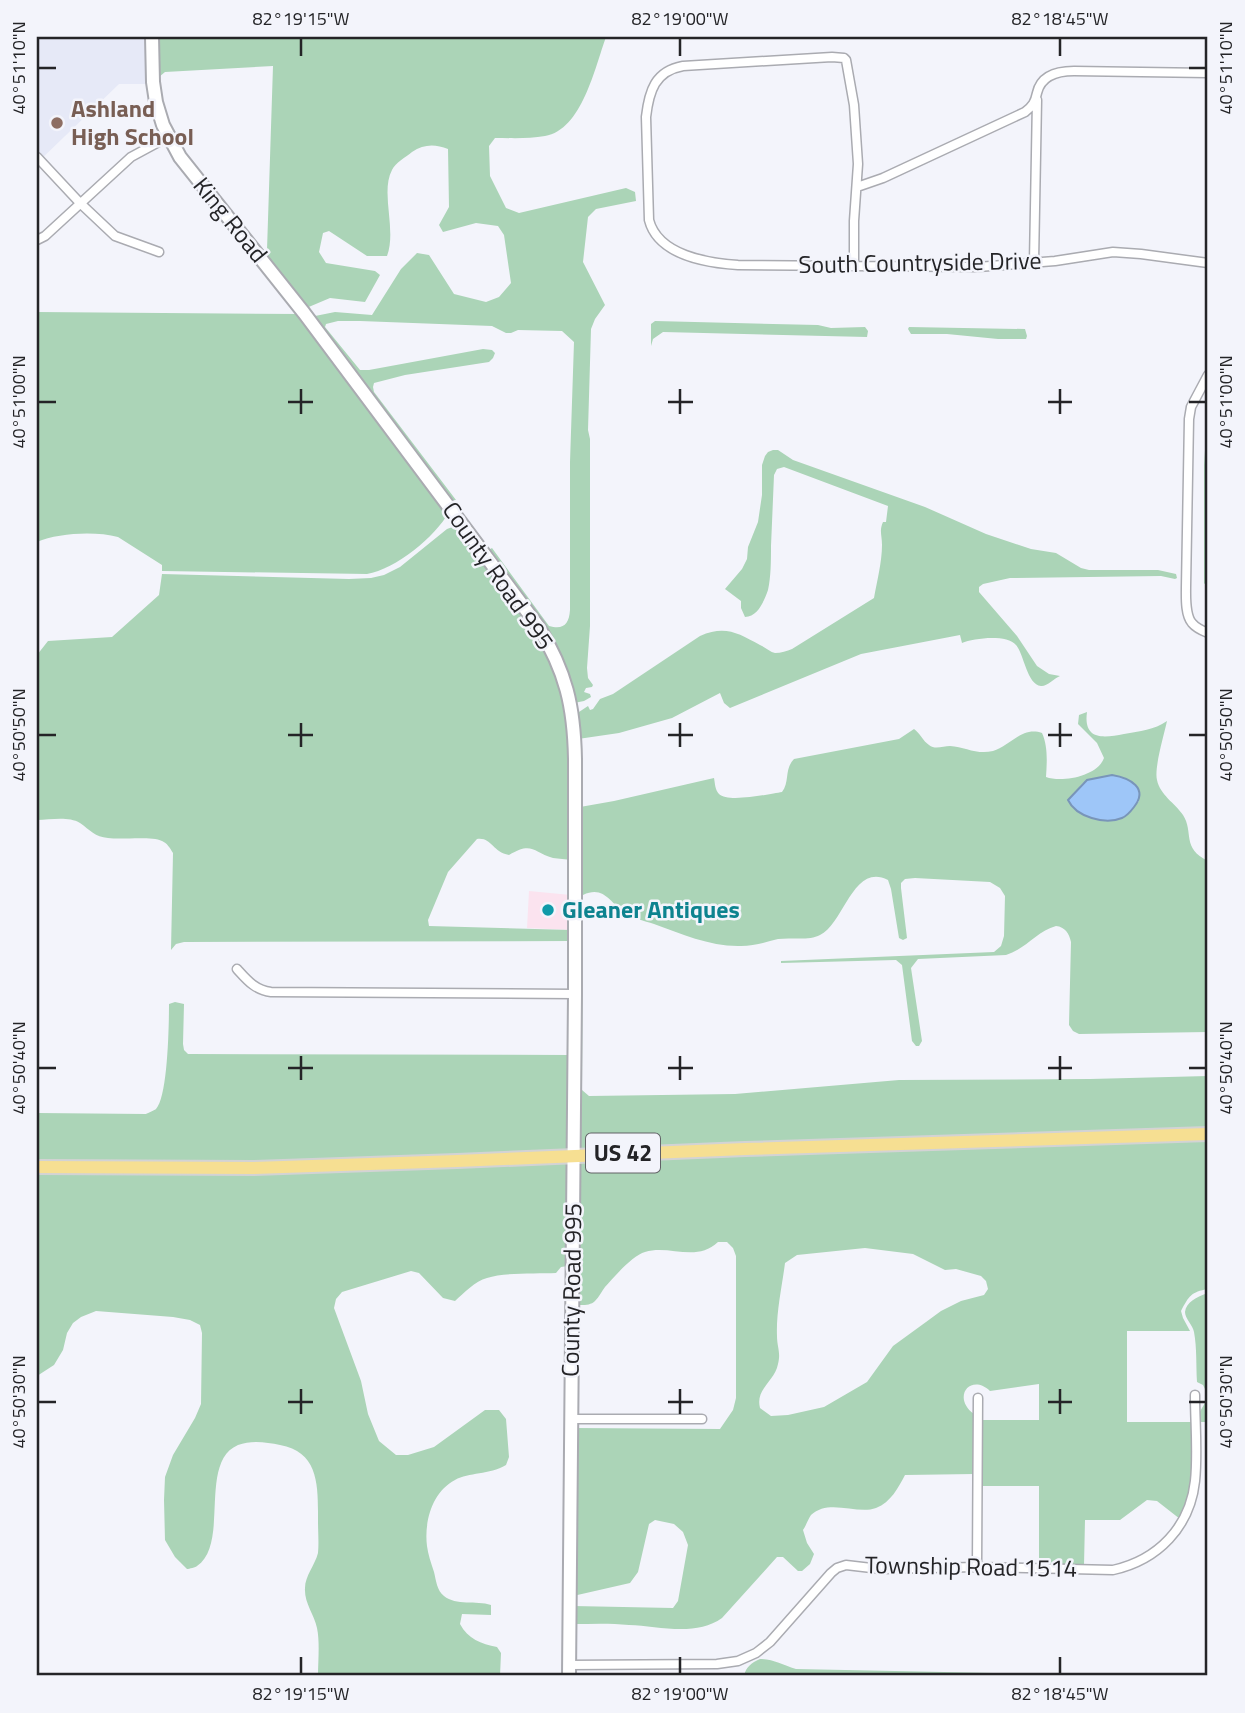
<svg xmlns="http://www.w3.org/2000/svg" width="1245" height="1713" font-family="'Titillium Web',sans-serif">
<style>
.commercial{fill:#fbe3ef}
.built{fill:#e6e9f7}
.green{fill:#abd4b7;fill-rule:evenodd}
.water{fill:#9ec6f8;stroke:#7995b9;stroke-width:2}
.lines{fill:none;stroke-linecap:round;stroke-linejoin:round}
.street-casing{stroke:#aaabb1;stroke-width:11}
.secondary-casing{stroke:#aaabb1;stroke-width:16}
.primary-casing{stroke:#d3d3d4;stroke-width:16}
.street{stroke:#fff;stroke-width:8}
.secondary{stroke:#fff;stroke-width:12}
.primary{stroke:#f6df92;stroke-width:12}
.ticks{fill:none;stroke:#242427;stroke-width:2.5}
.education-dot{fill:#8d6e63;stroke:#f3f4fb;stroke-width:2.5}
.culture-dot{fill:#0f9aa8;stroke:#f3f4fb;stroke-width:2.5}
.labels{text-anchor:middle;stroke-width:5;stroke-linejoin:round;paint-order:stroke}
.shield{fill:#f3f4fb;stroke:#626267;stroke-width:2}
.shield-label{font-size:23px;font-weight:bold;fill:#242427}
.education-label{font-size:24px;font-weight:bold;fill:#785e54;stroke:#f3f4fb;text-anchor:start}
.street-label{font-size:24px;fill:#242427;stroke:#f3f4fb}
.culture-label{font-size:24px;font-weight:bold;fill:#0d838f;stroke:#f3f4fb;text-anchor:start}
.neatline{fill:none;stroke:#242427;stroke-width:2.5}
.ticks-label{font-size:18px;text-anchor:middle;fill:#242427}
</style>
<rect width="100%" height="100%" fill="#f3f4fb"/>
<path class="commercial" d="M529,891L571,895V930L527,928Z"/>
<path class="built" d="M37,37H146L148,84H119L37,163Z"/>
<path class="green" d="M159,37H606C595,67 582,130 545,136C529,139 511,138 495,138L489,146L490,176L506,208L519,213L626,188L635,192L636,201L596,209L588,217L583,262L605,305L595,319L591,329L588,430L590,439V626L587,668L588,678L593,685L592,687L586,688L584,692L590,694L591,697L584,701L574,703L568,678L487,551L492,548L549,626C564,630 569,624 570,610V462L574,342L562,331L518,330L511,333H506L492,326L360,321H338L326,324L325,327L360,370H369L483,349L492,350L495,353L493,358L489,362L405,375L374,383L373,387L374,392L456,500L450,501L310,317L335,312L372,315L401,269L417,253L429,255L454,294L486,302L499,297L511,283L504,235L498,226L476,223L443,232L439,225L449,207L448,149C435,144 424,144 412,152C406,157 395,163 392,170C380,193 397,229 387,256H367L329,231L323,233L319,252L326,263L375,271L380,275L365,302L330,298L304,309L264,258L267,250L273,66L165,72L159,77Z
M37,312L300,314L449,512C435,537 396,569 367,574L162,571V565L118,537C95,531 58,533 37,542Z
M655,321L818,325L831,328L865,327L868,331L867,337L663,332L653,339L651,346V324Z
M909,327L1025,329L1027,336L1026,339H998L947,334H911L908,329Z
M1206,436L1208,445V581L1204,584V465Z
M773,450H778L793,460L925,507L986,534L1031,549L1056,553L1081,568L1089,570H1158L1176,574L1177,578L1175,579L1161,576L1010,578L983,584L979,587V592L1017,636L1037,666L1049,674L1060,676C1055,678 1046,687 1041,686C1027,685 1024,654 1016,645C1007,634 974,638 962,643L960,635L861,654L730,708L724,703L720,693L672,718L619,733L578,739L576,714L588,706L590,710L593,709L600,699L613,694L700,636C725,625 738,633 760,645C765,647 770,652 775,653C781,653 787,651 792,649L874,598C877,581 882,562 882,545C882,535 879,531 883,522H886L888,506L784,467L777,469L774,475C773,499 772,523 771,546C771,560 771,577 768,590C764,601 758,617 745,617L741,608V601L725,589L742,569L747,559L748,547L758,522L762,495V465L765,456L768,452Z
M458,525L533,627L557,669L570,726L572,860C565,859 559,859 553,858C533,852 532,841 509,855C492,852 492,837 477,839L448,872L428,920L429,926L571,930V941L184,942L176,944L171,950L173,853C170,848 167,843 162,841C151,836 122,840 108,838C95,837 90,830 80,823C68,816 50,820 37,820V655L48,641L112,637L159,595L162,574L349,579L371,578L384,575L400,567L447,529Z
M1087,712C1083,741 1104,738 1124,734C1140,731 1154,730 1167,721C1164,735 1154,768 1157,780C1160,795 1175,803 1183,815C1194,832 1181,848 1208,861V1032L1079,1034L1073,1031L1069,1025L1071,942C1069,933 1065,927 1056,926C1037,931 1026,949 1006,955L918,959L911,968L922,1041L919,1046H916L912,1041L902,965L896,960L781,963V961L994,952L1001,946L1004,936L1005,896L1000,888L990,882L915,878L905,879L901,883V888L907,938L903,940L899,938L891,889L888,880C853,862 844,924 820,935C809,941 791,937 778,939C766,942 754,946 741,946C711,947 682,934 654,924C644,921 633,918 624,912C610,903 604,885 583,895L582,1090L589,1096L735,1094L899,1080L1090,1079L1208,1076V1133L578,1151L580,807L614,801L714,778C715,783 715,790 719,794C728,803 769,794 782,792C790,782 784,769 794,759L899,739L914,729C920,733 923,741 929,745C935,750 943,746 950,746C965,747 977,755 993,751C1010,746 1022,726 1042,733C1048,746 1047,762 1046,777C1062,783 1098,776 1104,758L1097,743L1078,724L1079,715ZM1112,775L1130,781L1139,801L1127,815L1069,799L1083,783Z
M175,1002L184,1004L183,1044L184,1050L188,1054L571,1055L570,1151L278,1163H37V1113L146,1114C148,1113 155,1110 156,1109C168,1097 169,1023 169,1004Z
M1208,1135V1289C1191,1292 1189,1296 1181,1311L1183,1318L1190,1331H1127V1422H1192L1193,1469L1190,1491L1180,1519L1157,1501L1147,1500L1120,1520H1085L1084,1566L1039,1565V1486H980L981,1420H1039V1384L990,1391C971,1373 951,1397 974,1414V1474L905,1475C898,1488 891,1502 876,1508C857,1515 829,1498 811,1515C808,1519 806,1526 803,1530L807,1543L814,1554L810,1564L802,1571H798L783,1557H777L722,1618C696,1637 658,1626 629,1625C610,1623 591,1624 573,1624V1606L673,1608L678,1601L688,1545L683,1532L674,1524L655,1520L649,1524L638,1572L630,1583L573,1596L574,1428L720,1429L733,1410L736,1398V1256L733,1248L727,1242H718C696,1263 669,1244 645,1252C633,1255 614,1277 605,1287C602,1291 599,1297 595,1301C590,1306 582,1305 575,1305L577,1159ZM865,1248L913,1254L945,1270L956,1269L981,1276L986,1281L988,1289L984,1295L961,1301L941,1311L926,1322L893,1346L867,1382L824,1407L788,1415L771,1416L760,1408C755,1389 775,1381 778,1364C781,1352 777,1347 777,1336C776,1312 782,1287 785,1263L797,1255Z
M570,1159L568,1266L561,1267L556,1273C537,1274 504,1272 487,1278C475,1281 464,1293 455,1301L443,1298L419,1273L411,1271L342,1292L336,1299L334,1308L361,1381L368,1414L379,1441L396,1455H408L434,1447L485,1410H499L506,1419L509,1457L506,1465C489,1475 469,1472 455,1480C432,1492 424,1522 427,1546C428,1554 431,1563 434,1572C436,1580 437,1591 444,1596C456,1606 476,1600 491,1605V1615L462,1614L460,1624C468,1639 481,1644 497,1647L501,1653L500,1676H318C318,1662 320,1642 317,1628C314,1614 304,1603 305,1588C305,1576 315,1565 318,1553C319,1543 318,1531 318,1521C318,1488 320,1452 280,1445C266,1442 251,1440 238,1445C198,1462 230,1544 197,1566C196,1567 189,1569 187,1569L175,1557L165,1540L164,1500L165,1477L173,1455L195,1418L201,1404L202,1333L200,1325L190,1320L173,1317L96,1311L81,1317L73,1323L67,1333L63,1350L54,1365L37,1376V1172Z
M1205,1294H1208V1422H1198C1198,1409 1205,1407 1208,1395L1203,1385L1197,1382C1196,1366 1197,1348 1194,1332C1193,1325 1185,1319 1185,1312C1186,1302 1197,1297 1205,1294Z
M760,1659C774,1659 782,1665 796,1669L1041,1674L1040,1676H744C746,1667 751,1663 760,1659Z"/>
<path class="water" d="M1112,775C1130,778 1149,788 1134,807C1131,811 1127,816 1122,818C1105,825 1076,817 1068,800L1087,780Z"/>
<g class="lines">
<defs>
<path id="street" d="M37,157L80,203L115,236L159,252
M857,187L883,178L1025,112C1033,106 1035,102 1037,93C1041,75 1058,71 1074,71L1208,73
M37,240L45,236L131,157L168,137
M1034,262L1037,100
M854,265V221L858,164L854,105L846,60L844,58L832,57L683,66C655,71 649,91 646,117L649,220C658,255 707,263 738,265L978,267L1055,261L1113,252L1141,254L1208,263
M1208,375L1191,407L1189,419L1186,587C1186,597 1185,615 1192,623C1196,628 1203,631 1208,633
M237,969C247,980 255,990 271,992L575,994
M571,1419H702
M977,1567L978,1398
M569,1665L717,1664L738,1661L756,1653L770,1642L831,1573L837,1568L846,1565L880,1569L977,1567L1113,1570C1158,1560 1190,1527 1195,1481C1198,1453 1195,1423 1195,1395"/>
<path id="secondary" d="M152,37L153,82L156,102L163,125L180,157L304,313L538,626C566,672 574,706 575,759V994L569,1676"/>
<path id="primary" d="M37,1167L254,1168L457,1161L745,1149L1208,1134"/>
</defs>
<use href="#street" class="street-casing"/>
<use href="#secondary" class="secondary-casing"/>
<use href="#primary" class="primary-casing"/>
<use href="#street" class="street"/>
<use href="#secondary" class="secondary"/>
<use href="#primary" class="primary"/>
</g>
<path class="ticks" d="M301,38V56M680,38V56M1060,38V56M38,68H56M1189,68H1206M301,389V414M680,389V414M1060,389V414M38,402H56M288,402H313M668,402H693M1048,402H1072M1189,402H1206M301,723V747M680,723V747M1060,723V747M38,735H56M288,735H313M668,735H693M1048,735H1072M1189,735H1206M301,1056V1080M680,1056V1080M1060,1056V1080M38,1068H56M288,1068H313M668,1068H693M1048,1068H1072M1189,1068H1206M301,1389V1414M680,1389V1414M1060,1389V1414M38,1402H56M288,1402H313M668,1402H693M1048,1402H1072M1189,1402H1206M301,1657V1674M680,1657V1674M1060,1657V1674"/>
<circle class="education-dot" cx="57" cy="123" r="7"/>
<circle class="culture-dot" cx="548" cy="910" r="7"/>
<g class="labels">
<rect class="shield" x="586" y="1133.5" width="74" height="39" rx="5"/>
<g class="shield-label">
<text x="623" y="1161">US 42</text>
</g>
<g class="education-label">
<text x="71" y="117">Ashland<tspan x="71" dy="28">High School</tspan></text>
</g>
<g class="street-label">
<text transform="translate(230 220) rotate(51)" y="8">King Road</text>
<text transform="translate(920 263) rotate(-1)" y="8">South Countryside Drive</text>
<text transform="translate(498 576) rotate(55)" y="8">County Road 995</text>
<text transform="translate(572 1290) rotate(-89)" y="8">County Road 995</text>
<text transform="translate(971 1567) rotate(1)" y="8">Township Road 1514</text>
</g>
<g class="culture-label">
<text x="562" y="918">Gleaner Antiques</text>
</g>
</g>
<rect width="1245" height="1713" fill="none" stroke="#f3f4fb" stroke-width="77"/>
<rect x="38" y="38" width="1168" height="1636" class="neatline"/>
<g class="ticks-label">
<text x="301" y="25">82°19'15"W</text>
<text x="680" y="25">82°19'00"W</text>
<text x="1060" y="25">82°18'45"W</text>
<text transform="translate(19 68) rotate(-90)" y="6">40°51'10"N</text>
<text transform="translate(1226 68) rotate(-90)" y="6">40°51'10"N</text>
<text transform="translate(19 402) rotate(-90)" y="6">40°51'00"N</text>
<text transform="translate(1226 402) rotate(-90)" y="6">40°51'00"N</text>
<text transform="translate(19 735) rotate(-90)" y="6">40°50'50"N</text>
<text transform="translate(1226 735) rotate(-90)" y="6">40°50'50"N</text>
<text transform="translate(19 1068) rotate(-90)" y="6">40°50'40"N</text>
<text transform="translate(1226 1068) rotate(-90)" y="6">40°50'40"N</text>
<text transform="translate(19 1402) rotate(-90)" y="6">40°50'30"N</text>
<text transform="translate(1226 1402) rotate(-90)" y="6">40°50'30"N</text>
<text x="301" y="1700">82°19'15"W</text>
<text x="680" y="1700">82°19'00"W</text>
<text x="1060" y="1700">82°18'45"W</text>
</g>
</svg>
